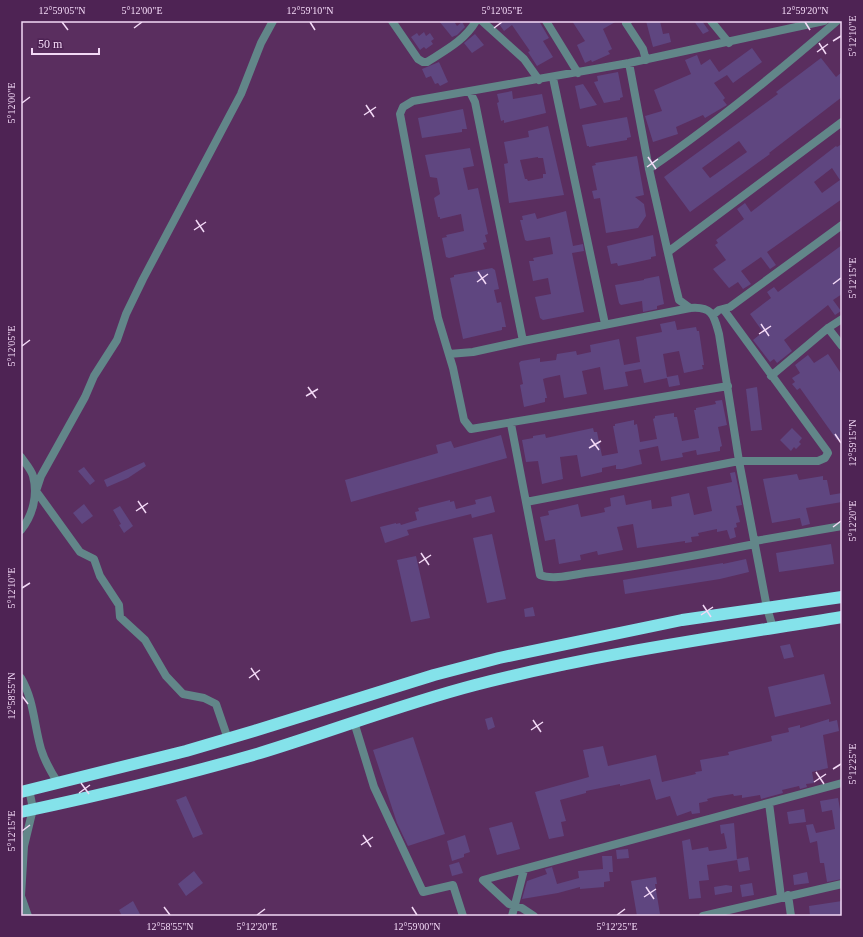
<svg xmlns="http://www.w3.org/2000/svg" width="863" height="937" font-family="'Times New Roman',serif">
<style>
.building{fill:#5f4680;fill-rule:evenodd}
.lines{fill:none;stroke-linecap:round;stroke-linejoin:round}
.street{stroke:#628689;stroke-width:8}
.highway{stroke:#84e2ea;stroke-width:12}
.ticks{fill:none;stroke:#f3d9f6;stroke-width:1.5}
.neatline{fill:none;stroke:#f3d9f6;stroke-width:1.5}
.ticks-label{font-size:10px;text-anchor:middle;fill:#f3d9f6}
</style>
<rect width="100%" height="100%" fill="#5a2e5f"/>
<path class="building" d="M439,21H459L455,23L457,26L462,22L465,27L457,35L452,37Z
M497,21H539L549,38L543,41L553,57L537,66L528,52L530,51L512,25L504,31Z
M572,21H617L603,29L612,49L608,51L610,54L592,62L591,60L585,63L577,45L585,41Z
M646,21H660L663,34L669,33L671,42L653,47Z
M694,21H702L709,31L703,34Z
M424,32L426,36L430,33L434,39L431,41L433,44L426,49L424,47L420,50L411,37L417,33L419,36Z
M475,34L484,45L472,53L464,43Z
M752,48L762,62L733,83L727,75L714,83L725,98L723,100L727,105L705,118L703,115L676,127L678,134L653,142L645,116L662,111L654,90L691,74L685,60L697,55L701,65L710,59L719,72Z
M821,58L836,77L842,72V97L769,153L770,154L690,212L664,177L778,94L776,92ZM739,141L747,152L710,178L702,168Z
M439,62L448,82L440,86L438,83L435,84L431,76L426,78L422,69Z
M618,72L623,97L620,98V100L604,103L594,82L598,81L597,76Z
M583,84L597,105L580,109L575,86Z
M512,91L513,99L542,94L546,113L504,123V120L501,121L497,103L499,102L497,94Z
M463,109L467,129H462V132L422,138L418,118Z
M627,117L631,137L627,138V140L589,147V146H587L582,125Z
M548,126L564,195L509,203L504,164L508,163L504,142L529,137L528,131ZM538,157V158H543L546,174H543V178L528,181L527,179H525L520,160Z
M842,144V199L767,252L776,265L770,269L761,257L741,271L751,284L743,289L738,282L729,288L713,269L726,260L715,245L718,243L716,240L744,219L737,209L745,203L751,212L836,146L837,147ZM832,168L840,180L822,193L814,182Z
M470,148L474,166L463,168L468,190L478,188L488,234L485,235L487,242L483,243L485,249L449,258L446,257L442,238L447,237L446,235L464,231L461,214L440,219V217H438L434,198L440,194L437,178L430,177L425,155Z
M637,156L644,195L635,197L644,204L646,216L638,228L606,233L600,198L594,199L592,191L597,190L592,166L596,165L595,163Z
M566,211L573,246L583,244L584,251L572,253L584,312L543,320L540,318L535,297L551,294L548,278L533,281L529,261H534L533,258L553,254L550,237L527,241L525,240L520,220H523L522,216L535,213L537,219Z
M653,235L656,256L651,257V259L633,263L618,266L617,263L611,264L607,246Z
M842,245V294L833,300L841,311L835,315L828,305L784,340L792,351L777,363L774,359L770,362L753,340L763,332L750,314L771,298L767,292L774,287L778,292Z
M492,268L495,270L499,289L494,290L497,303L501,302L506,327H502V330L463,339L450,278L454,277V275Z
M659,276L664,304L657,306V309L643,312L642,301L621,305L619,303L615,285L644,280V279Z
M675,321L677,330L696,327L697,331H699L704,365H702L703,369L684,373L679,351L663,354L667,377L678,375L680,385L669,387L667,378L644,383L641,369L625,372L628,386L604,390L600,367L582,371L587,394L564,398L560,375L546,378L543,379L547,398H545V402L524,407L520,385L523,384L519,363L521,361L540,358V362L556,360L557,354L576,351L577,355L591,352L590,345L619,339L624,365L640,362L636,337L662,332L660,324Z
M828,354L842,375V437L837,440L800,388L797,390L792,384L795,382L792,378L800,373L795,365L808,355L814,363Z
M757,387L762,430L751,431L746,389Z
M722,400L727,425L718,427L722,446L720,447V451L697,455L696,450L682,453L683,457L661,461L658,446L639,450L642,464L622,469H616V465L602,468V472L581,477L577,455L560,457L563,479L542,484L538,461L526,462L522,440L533,438V436L545,434L546,438L593,428L594,432H597L602,456L618,453L613,426H615V424L634,420V425L637,424L640,442L657,439L653,419L655,418V416L674,413V417H677L682,441L699,438L694,410H696V408L716,404L715,401Z
M792,428L802,438L799,442L801,444L796,449L794,447L791,451L780,440Z
M501,435L507,458L351,502L345,480L438,453L436,445L451,441L454,448Z
M144,462L146,466L128,478L107,487L104,480Z
M84,467L95,481L90,485L78,471Z
M735,472L742,505L736,506L740,522L736,523L737,527L734,528L736,537L730,539L727,530L717,532V529L698,533L699,536L691,537L692,542L685,543V541L637,548L633,524L617,527L623,550L598,555L597,551L580,555L581,560L559,564L555,539L545,541L540,517L549,515L548,511L578,504L581,517L596,514L605,512L604,508L611,506L610,498L624,495L626,505L651,500L652,509L672,506L671,497L689,493L694,515L712,511L707,487L732,482L730,473Z
M797,474L799,480L823,476V480H827L830,495L842,493V502L806,508L810,524L802,526L800,518L772,523L763,479Z
M491,496L495,512L472,518L471,514L407,530L409,535L385,543L380,527L396,523V524L400,523L401,525L417,520L415,512L419,511L418,508L450,500V502L454,501L456,509L476,504L475,500Z
M84,504L93,516L82,524L73,513Z
M120,506L133,526L124,533L119,525L121,524L113,510Z
M492,534L506,599L487,603L473,538Z
M831,544L834,564L779,572L776,553Z
M416,556L430,618L411,622L397,560Z
M746,559L749,572L720,579L625,594L623,580L723,563V564Z
M533,607L535,616L525,617L524,609Z
M790,644L794,657L784,659L780,646Z
M824,674L831,704L775,717L768,687Z
M492,717L495,727L488,730L485,719Z
M829,719V722L837,720L839,731L823,735L828,768L812,772L814,783L806,784L807,787L800,789L799,786L782,790L783,793L761,799L760,795L742,798V795L734,796L733,794L714,797L707,799L708,801L699,803L700,813L692,814L691,811L677,816L670,796L656,800L650,779L620,786V784L586,791V793L560,800L566,821L561,822L564,836L549,839L535,792L589,777L583,750L603,746L608,766L656,755L662,782L696,774L695,772L702,771L700,760L729,755L728,752L772,741L771,736L789,732L788,728L800,725V728Z
M413,737L445,834L408,846L397,823L373,750Z
M186,796L203,834L193,838L176,800Z
M838,798L842,820V879L827,882L824,863H820L817,841L810,843L806,825L813,824L816,833L835,829L832,810L822,812L820,801Z
M804,809L806,822L789,824L787,812Z
M512,822L520,849L497,855L489,828Z
M734,823L737,860L707,865L709,880L699,881L701,898L689,899L682,841L690,839L692,850L708,847L709,851L725,849L727,848L724,833L721,834L720,825Z
M465,835L470,852L464,854V857L452,861L447,841Z
M628,849L629,858L617,859L616,850Z
M602,856H612L613,872H609L610,881L604,882V887L580,889V887L558,893L522,899L527,881L547,874L545,869L552,867L557,884L579,878L578,871L603,869Z
M748,857L750,870L739,872L737,859Z
M459,862L463,873L452,876L449,865Z
M194,871L203,883L186,896L178,884Z
M807,872L809,883L794,885L793,875Z
M656,877L657,884H655L660,914L637,916L631,881Z
M752,883L754,895L742,897L740,885Z
M726,885L732,886V892L715,895L714,887Z
M133,901L141,916H122L119,910Z
M842,901V916H810L809,906Z"/>
<g class="lines">
<path class="street" d="M392,21L418,59L423,62H427C446,50 465,40 476,21
M482,21L524,59L539,80
M546,21L578,73
M628,21L626,23L643,49L646,60
M711,21L729,43
M629,63L649,169L675,284L679,300L690,308
M553,78L605,324
M470,92L475,102L523,341
M649,169C715,124 777,73 837,21
M668,252L842,122
M713,315L719,310L730,307L842,225
M828,328L842,346
M449,354L473,352L523,341L690,308C713,306 714,316 719,334L739,461L767,608L773,628
M771,376L828,328L842,319
M728,386L471,429L464,420L453,368L438,318L400,114L403,107L413,101L629,63L824,21
M511,424L540,575C552,580 572,575 585,573C642,566 699,555 755,544
M21,457C25,463 31,469 33,476C38,495 33,515 21,530
M36,491L41,476L85,397L94,376L117,340L126,314L143,279L241,94L261,43L273,21
M36,491L80,552L94,559L100,576L119,605L120,617L145,640L166,676L183,694L204,698L216,704L228,739
M526,502L739,461H818L825,458L828,453L827,451L724,310
M755,541L842,526
M21,678C34,700 34,725 41,749C45,762 51,772 58,783
M354,722L374,787L423,892L453,885L463,916
M769,803L781,897
M788,895L791,916
M28,916L21,896L24,846L33,809L29,789
M512,916L524,870
M534,916L522,908L509,904L483,880L842,783
M703,916L842,884"/>
<path class="highway" d="M21,792L186,751L254,731L434,675L499,658L682,620L842,597
M21,812C101,795 181,776 260,753C332,731 402,704 475,685C595,654 719,637 842,617"/>
</g>
<path class="ticks" d="M62,22L68,30M310,22L315,30M805,22L810,30M134,28L142,22M494,28L502,22M833,41L841,36M819,43L826,54M817,52L828,44M22,103L30,97M366,105L374,117M364,115L376,107M648,157L656,169M647,167L658,159M196,220L204,232M194,230L206,222M478,272L486,284M477,282L488,274M833,284L841,278M761,324L769,336M759,334L771,326M22,346L30,340M308,387L316,398M306,396L318,389M835,434L841,443M591,439L599,450M589,448L601,441M138,501L146,513M136,511L148,503M833,527L841,521M421,553L429,565M419,563L431,555M22,588L30,583M703,605L711,617M701,615L713,607M251,668L259,680M249,678L260,670M22,696L28,704M533,720L541,732M531,730L543,722M833,769L841,764M816,772L824,784M814,782L826,774M81,783L89,794M79,793L90,785M22,831L30,825M363,835L371,847M361,845L373,837M646,887L654,899M644,897L656,889M164,907L170,915M412,907L417,915M257,915L265,909M617,915L625,909"/>
<rect width="863" height="937" fill="none" stroke="#4e2354" stroke-width="44"/>
<path d="M32 48v6h67v-6" fill="none" stroke="#f3d9f6" stroke-width="2"/>
<text x="38" y="48" font-size="12" fill="#f3d9f6" stroke="#4e2354" stroke-width="3" paint-order="stroke">50 m</text>
<rect x="22" y="22" width="819" height="893" class="neatline"/>
<g class="ticks-label">
<text x="62" y="14">12°59'05"N</text>
<text x="142" y="14">5°12'00"E</text>
<text x="310" y="14">12°59'10"N</text>
<text x="502" y="14">5°12'05"E</text>
<text x="805" y="14">12°59'20"N</text>
<text transform="translate(852 36) rotate(-90)" y="4">5°12'10"E</text>
<text transform="translate(11 103) rotate(-90)" y="4">5°12'00"E</text>
<text transform="translate(852 278) rotate(-90)" y="4">5°12'15"E</text>
<text transform="translate(11 346) rotate(-90)" y="4">5°12'05"E</text>
<text transform="translate(852 443) rotate(-90)" y="4">12°59'15"N</text>
<text transform="translate(852 521) rotate(-90)" y="4">5°12'20"E</text>
<text transform="translate(11 588) rotate(-90)" y="4">5°12'10"E</text>
<text transform="translate(11 696) rotate(-90)" y="4">12°58'55"N</text>
<text transform="translate(852 764) rotate(-90)" y="4">5°12'25"E</text>
<text transform="translate(11 831) rotate(-90)" y="4">5°12'15"E</text>
<text x="170" y="930">12°58'55"N</text>
<text x="257" y="930">5°12'20"E</text>
<text x="417" y="930">12°59'00"N</text>
<text x="617" y="930">5°12'25"E</text>
</g>
</svg>
